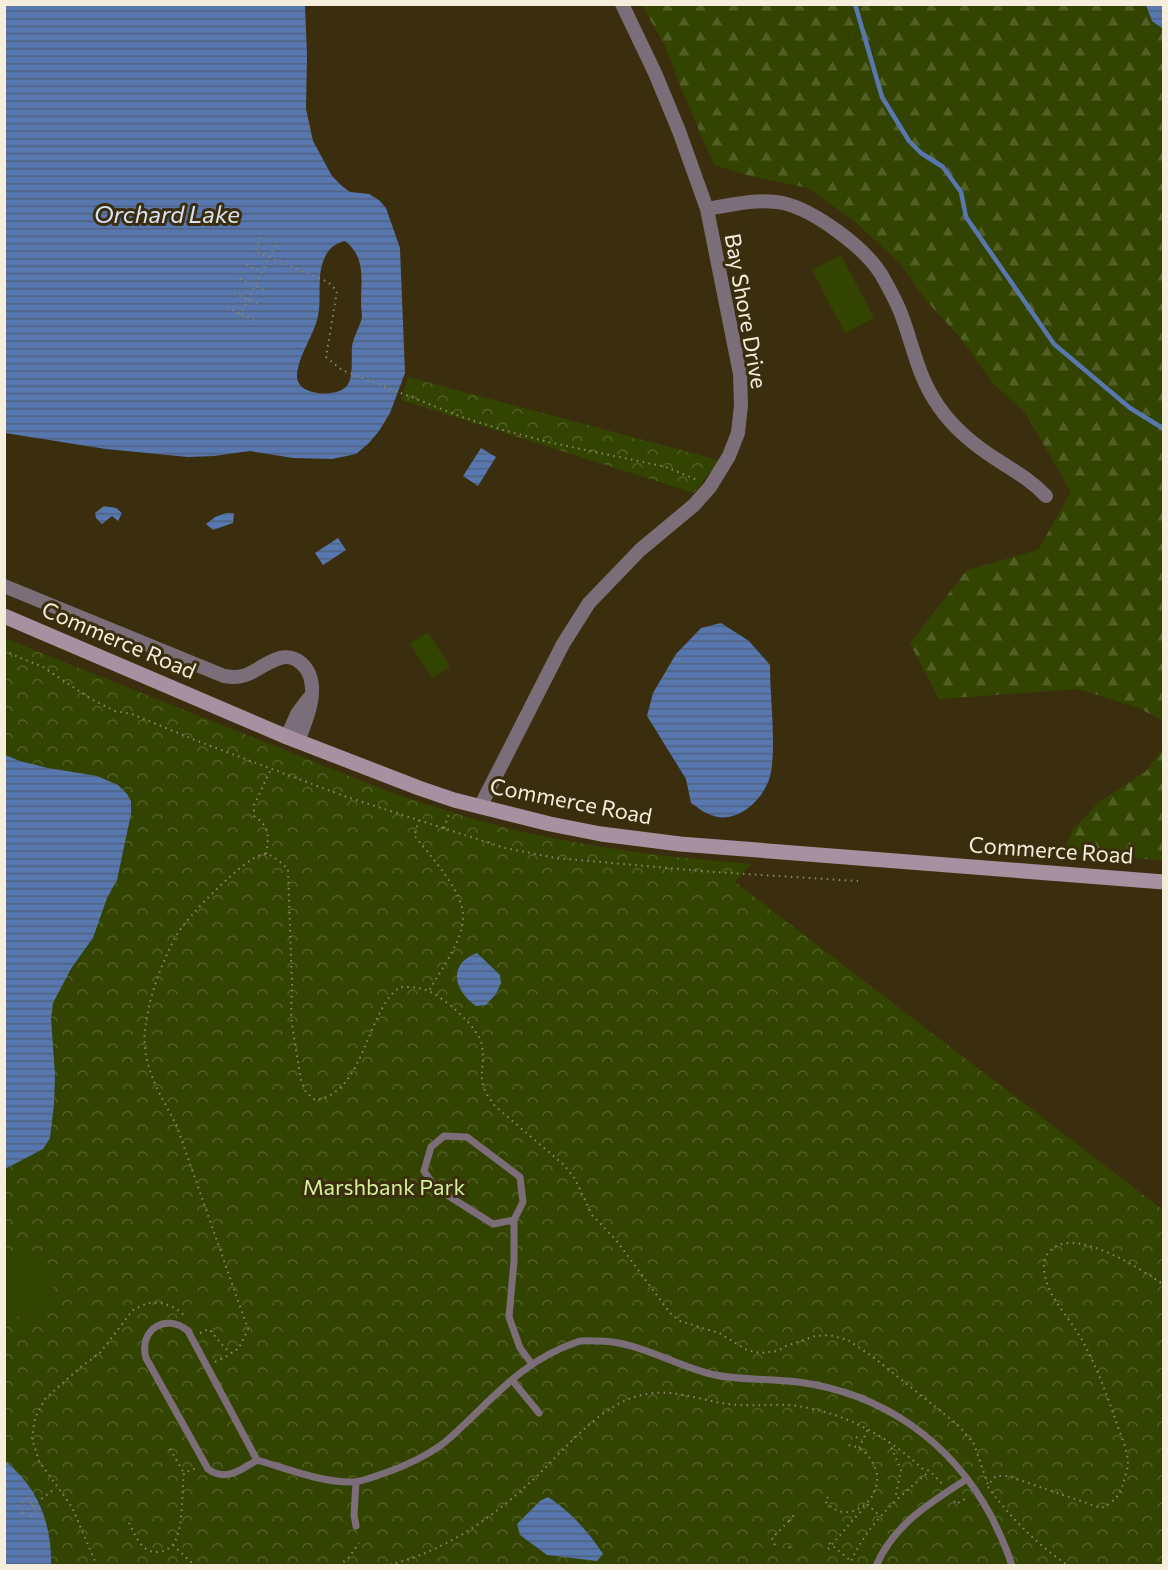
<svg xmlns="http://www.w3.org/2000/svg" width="1168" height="1570" font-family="Commissioner,sans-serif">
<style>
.forest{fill:url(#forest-firs)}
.park{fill:url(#park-crowns)}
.garden{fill:#340}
.water{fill:url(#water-rules);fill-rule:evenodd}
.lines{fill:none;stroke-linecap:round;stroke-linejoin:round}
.stream{stroke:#5777ae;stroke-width:4.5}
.path{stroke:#8d846a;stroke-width:2;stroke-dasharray:1.5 4.5;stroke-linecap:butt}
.service{stroke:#7c6e78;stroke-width:7}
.minor{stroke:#7c6e78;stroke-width:14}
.secondary{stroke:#a791a0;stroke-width:15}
.labels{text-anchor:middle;stroke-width:6;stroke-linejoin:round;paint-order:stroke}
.street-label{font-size:22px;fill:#f5eedc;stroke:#3a2e0f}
.park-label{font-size:22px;fill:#d2f294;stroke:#3a2e0f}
.water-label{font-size:24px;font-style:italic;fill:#d8e2f2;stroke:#3a2e0f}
</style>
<defs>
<pattern id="forest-firs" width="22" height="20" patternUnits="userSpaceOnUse" patternTransform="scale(1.5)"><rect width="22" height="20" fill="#340"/><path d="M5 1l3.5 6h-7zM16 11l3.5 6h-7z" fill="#515f25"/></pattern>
<pattern id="park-crowns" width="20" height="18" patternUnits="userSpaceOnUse" patternTransform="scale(1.5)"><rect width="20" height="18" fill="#340"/><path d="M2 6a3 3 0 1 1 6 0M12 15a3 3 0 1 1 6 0" fill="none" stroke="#515f25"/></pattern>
<pattern id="water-rules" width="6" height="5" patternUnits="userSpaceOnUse" patternTransform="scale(1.5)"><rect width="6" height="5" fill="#5777ae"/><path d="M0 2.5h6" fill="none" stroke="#51617d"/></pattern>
</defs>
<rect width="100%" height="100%" fill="#3a2e0f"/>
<path class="forest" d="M642,5H1146L1152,21L1164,29L1163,721L1139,708L1078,689L939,699L910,643L967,570L1038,550L1071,492L1026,414L992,382L962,340L925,299L900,263L853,220L808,188L750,176L714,165L681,88L665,46Z
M1163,748V861L1065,850L1072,831L1099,802L1145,772Z"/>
<path class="park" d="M408,377L718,460H719L694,493L401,400Z
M4,638L392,793C436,807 479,822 524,832C599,849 674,858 751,864L735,882L1163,1210V1565H51C52,1524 38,1487 4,1461Z"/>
<path class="garden" d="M841,255L874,318L845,333L812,270Z
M428,632L450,667L432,678L410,644Z
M5,1247L58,1280L30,1324L5,1308Z"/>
<path class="water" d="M4,5H305L307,55L306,109L313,141L332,176L342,186L350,192L369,194L379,200L386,208L400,248L405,373L390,413L379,431L369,443L356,454L332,459L293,458L250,451L214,456L188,457L106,449L5,433ZM345,241C366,257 361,280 361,303C361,308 362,312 362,317C360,327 353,337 352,347C351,357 354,379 346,387C337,395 317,395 307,390C301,388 297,382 297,376C298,355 314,336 318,316C322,297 316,275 325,257C329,248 336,243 345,241Z
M1146,5H1163V29L1152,21Z
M481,448L496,457L478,486L463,476Z
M104,506L116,508L122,513L118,521L112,516L102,524L96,518L95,513Z
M226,513H234L233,523L213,530L206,524L215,517Z
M338,538L346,550L323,565L315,553Z
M721,623L749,641L770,665C770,698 776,741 771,772C767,797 737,826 711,815C704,813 697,807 691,803L686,779L647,716L653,693L676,654L701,628Z
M5,755L20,761L48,768L97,776L118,785L127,794L131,801V814L117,880L107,898L93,938L72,967L53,1003L51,1019L55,1075L54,1104L50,1138L43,1149L5,1169Z
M477,953L500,975L501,983L496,994L486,1005L476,1006C454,991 447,964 477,953Z
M5,1461C38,1487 52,1524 51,1565H5Z
M548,1497C571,1512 588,1531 603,1554L597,1561L547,1555L520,1535L517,1524L540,1501Z"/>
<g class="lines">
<path class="stream" d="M855,4L882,97L909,141L921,153L943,167L961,192L966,217L1054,344L1130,408L1164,429"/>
<path class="path" d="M261,237L255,251L328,282L337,291L326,357L342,370L462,417L503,430L548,442L666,467L697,480
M246,265L261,271
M240,279L268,292
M234,293L261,306
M227,307L241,314
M254,320L241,314L276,243
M4,651L43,667L91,699L115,711L132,714L200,742L344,796L505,848L556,858L713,872L858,881
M419,820L414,835C430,856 465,892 463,919C462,942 440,971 429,991
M444,828L449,814
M266,854C269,837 270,826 254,816V805L271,769
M200,1333L209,1329L225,1348L232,1353L239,1348L248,1329L176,1124C161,1096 141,1065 145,1031C148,999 161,964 176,936C185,919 247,854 265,854C274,855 281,863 288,869L292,985L291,1018L301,1081L306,1092L315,1100C365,1094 366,1010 400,987C409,987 419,987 428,991C444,997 479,1028 482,1045C486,1075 473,1078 495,1106L564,1165L575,1179L592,1215L616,1240L670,1313L680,1321L719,1333L747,1350L760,1353L778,1351L786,1346L815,1336L829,1335L848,1340L873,1357L959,1426L974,1444L988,1485L996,1476H1008L1101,1508C1117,1501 1121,1493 1125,1477C1126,1473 1128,1468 1128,1464C1128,1451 1121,1436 1117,1424C1107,1395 1097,1367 1082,1340C1073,1324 1054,1302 1048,1286C1044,1275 1041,1261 1049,1252C1072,1224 1141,1269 1164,1285
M215,1362L231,1354
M856,1437L862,1440
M889,1442L901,1470L895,1499
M859,1448L868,1429
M170,1449L184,1473
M988,1487C1010,1517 1037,1545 1069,1566
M828,1497L825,1501C850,1533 897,1489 868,1456C862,1449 856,1446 847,1445
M954,1501L956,1504L968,1497
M17,1506L27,1498L37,1511L27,1519
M22,1513L56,1488
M789,1521L793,1516L795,1518
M129,1523C135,1535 142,1553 157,1552C165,1552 173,1547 176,1539C183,1525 182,1490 184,1473L196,1468
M829,1543L851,1561
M173,1545L195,1566
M775,1545L772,1538L789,1521L791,1523
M789,1548L792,1544
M828,1549L867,1504L880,1516
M97,1566L72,1507L39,1461L32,1439L35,1418L45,1399L82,1366L99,1354L133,1310L147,1303H162L175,1308L185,1316
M339,1566L349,1557L359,1543
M384,1566C443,1553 491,1519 535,1478C565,1449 603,1401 646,1394C678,1388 708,1404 740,1405C757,1406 773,1404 790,1405C841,1411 885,1434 923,1469L930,1471L942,1484
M849,1566C866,1525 897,1498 930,1471"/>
<path class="service" d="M514,1220L493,1224L436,1188L424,1171L431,1147L444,1136L467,1137L520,1177L523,1202L514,1220V1261L509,1317L520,1348L532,1364
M512,1380L539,1413
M257,1460C241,1470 225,1482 208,1469L146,1358C138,1330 166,1312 188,1331L257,1460C288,1469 322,1483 354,1482C364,1481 375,1476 385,1473C405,1466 423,1458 441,1445C451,1438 459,1429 468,1421C503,1387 530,1358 577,1342C583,1340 589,1341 595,1341C636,1340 669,1363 707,1373C736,1381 768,1378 798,1382C882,1393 951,1441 991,1516C999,1532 1007,1548 1012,1566
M356,1526L354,1515L356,1482
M876,1566C894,1524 931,1502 967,1479"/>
<path class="minor" d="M707,209C732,205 758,198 783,203C814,210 864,247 881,274C889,288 898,304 903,319C914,350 919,379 939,407C955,430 975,446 999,461C1016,472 1032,481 1046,496
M4,586L224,676C251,681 257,665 280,658C287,656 295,658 301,663C323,682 307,719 298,741
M287,737L297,714L309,698
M480,807L563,644L589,603L640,550L694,505L710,487L729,456L738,433L741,405L740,374L707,209L679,131L655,73L622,4"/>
<path class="secondary" d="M4,616L287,737L419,788L454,800L550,824L601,834L680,844L1164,882"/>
</g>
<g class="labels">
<g class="street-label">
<text transform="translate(746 311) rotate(80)" y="8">Bay Shore Drive</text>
<text transform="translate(119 640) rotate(23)" y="8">Commerce Road</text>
<text transform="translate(571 801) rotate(11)" y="8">Commerce Road</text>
<text transform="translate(1051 850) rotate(4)" y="8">Commerce Road</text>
</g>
<g class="park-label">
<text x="384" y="1195">Marshbank Park</text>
</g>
<g class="water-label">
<text x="167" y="223">Orchard Lake</text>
</g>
</g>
<rect width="1168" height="1570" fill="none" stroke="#f5eedc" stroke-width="12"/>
</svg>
